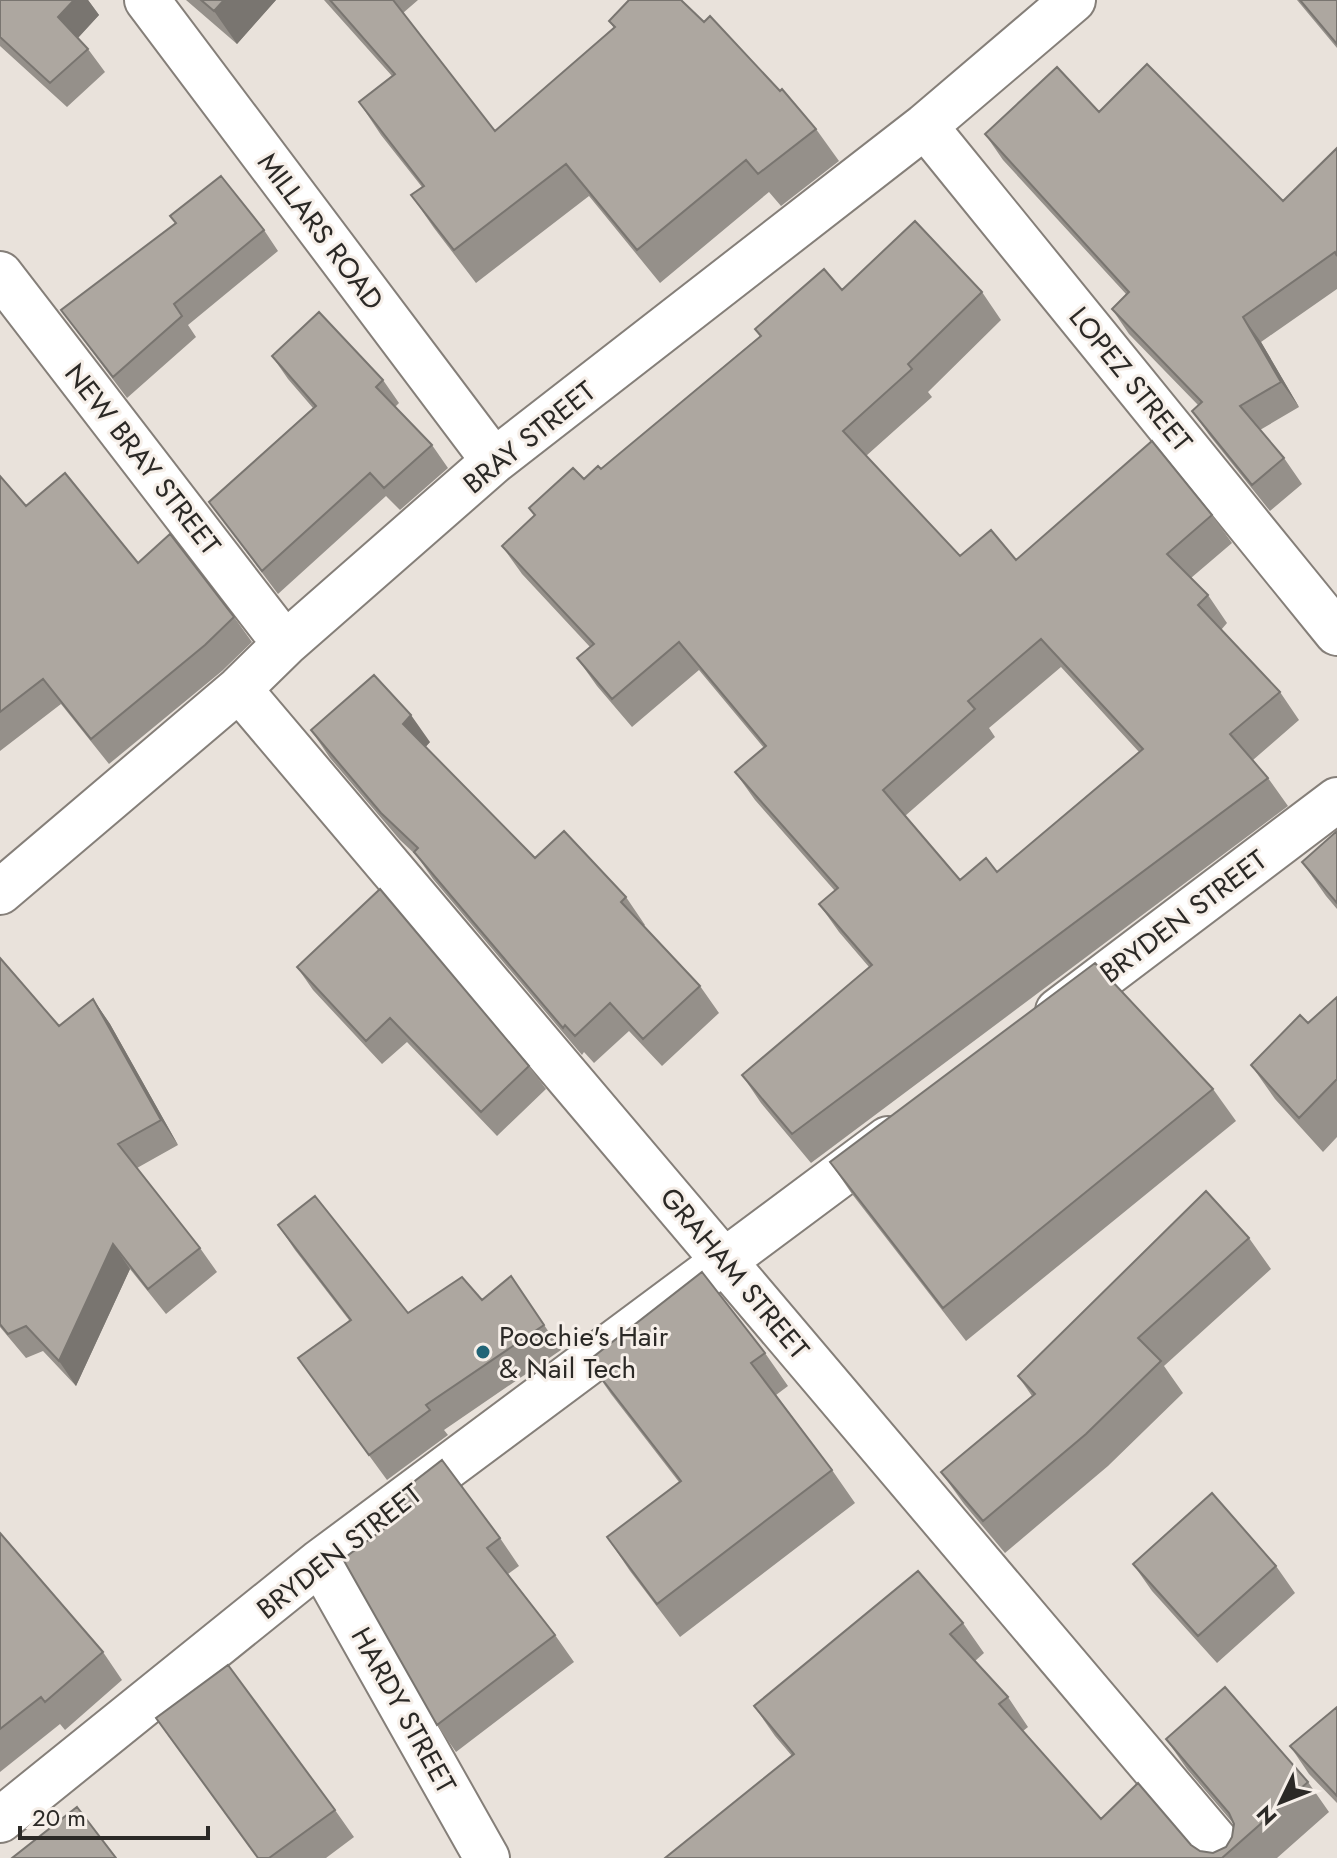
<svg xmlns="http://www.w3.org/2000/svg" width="1337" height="1858" font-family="Jost,sans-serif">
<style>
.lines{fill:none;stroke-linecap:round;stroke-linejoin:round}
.minor-casing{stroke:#857f79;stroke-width:48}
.minor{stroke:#fff;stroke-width:44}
.wall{fill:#95908a;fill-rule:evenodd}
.shaded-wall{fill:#797570}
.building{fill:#ada7a0;stroke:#797570;stroke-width:2;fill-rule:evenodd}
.poi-dot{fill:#206476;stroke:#f6efe9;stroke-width:3}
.labels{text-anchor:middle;stroke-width:6;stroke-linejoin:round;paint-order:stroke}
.street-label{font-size:28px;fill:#2b2926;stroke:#f6efe9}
.poi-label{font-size:28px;fill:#2b2926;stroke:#f6efe9;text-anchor:start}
</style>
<rect width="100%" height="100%" fill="#e9e2db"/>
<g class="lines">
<defs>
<path id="minor" d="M147,0L494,461
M925,126L1337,633
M0,274L285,644
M239,689L1230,1858
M0,892L239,689L285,644L494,461L925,126L1073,0
M1058,1011L1337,800
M320,1562L487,1858
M0,1820L320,1562L888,1139"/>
</defs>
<use href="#minor" class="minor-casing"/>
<use href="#minor" class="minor"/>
</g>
<path class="wall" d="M0,0H88L99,15L78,38L88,49L105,72L67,107L0,46Z
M186,0H276L237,44Z
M324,0H418L403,13L495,131L614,28L609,21L816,129L839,161L781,206L769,192L660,283L589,196L476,283L434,228L411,195L422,187L381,135L359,102L392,76Z
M1297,0H1337V48Z
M1099,112L1283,201L1337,148V289L1261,342L1299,407L1260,430L1284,458L1302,484L1270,511L1210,436L1192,411L1198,405L1129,334L1112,309L1126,294L1003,160L985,134Z
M264,230L278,251L188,325L196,337L127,398L61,310Z
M842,290L982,292L1001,320L928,392L932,397L866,456L960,556L1016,560L1212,515L1232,543L1191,578L1208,595L1227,623L1221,630L1280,692L1299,720L1253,760L1268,778L1288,806L811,1163L761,1103L742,1075L869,967L839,932L819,904L835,891L755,800L735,772L764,748L699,670L632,727L597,686L577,658L590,647L522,574L502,546L535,515L529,508L584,479L601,469L760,336L755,329ZM1061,667L1139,752L997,872L960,880L905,816L995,737L989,728Z
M272,356L383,380L399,403L395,407L432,445L448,468L400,510L386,496L278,594L209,502L313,408L288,379Z
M0,476L26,506L138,563L234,617L252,642L222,671L109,764L61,704L0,751Z
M311,730L430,742L425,747L535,858L626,897L645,925L644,926L700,986L719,1013L662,1066L629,1031L594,1063L584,1052L582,1055L433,879L417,856L400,840L330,758Z
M1337,831V909L1326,896L1302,862Z
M0,958L59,1026L93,999L110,1024L178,1145L137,1168L200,1248L217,1272L166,1314L130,1269L76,1386L43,1351L26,1358L0,1327Z
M297,967L529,1066L546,1089L497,1136L407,1042L382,1064L313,990Z
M1337,997V1137L1323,1152L1275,1099L1251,1065L1308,1023Z
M1213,1089L1236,1121L966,1341L852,1194L830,1162Z
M278,1225L408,1313L482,1300L511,1276L561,1350L444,1430L448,1435L387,1480L316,1383L349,1320L295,1250Z
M1249,1238L1271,1269L1164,1366L1183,1393L1108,1466L1005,1553L964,1504L941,1472L1032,1396L1018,1376Z
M765,1353L788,1386L776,1395L832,1470L855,1503L680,1637L630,1571L607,1537L679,1482L611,1394L588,1361Z
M409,1510L500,1538L519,1566L508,1574L555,1635L574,1662L456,1752L437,1725Z
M0,1533L103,1652L122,1680L65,1730L60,1724L0,1772Z
M1133,1564L1276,1566L1295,1593L1217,1663L1152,1591Z
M963,1623L984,1653L975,1661L1008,1697L1028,1727L1023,1731L1101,1819L1191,1845L1200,1851L1213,1853L1226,1847L1232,1837L1233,1823L1187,1769L1166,1739L1308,1782L1329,1812L1277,1858H665L792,1756L775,1736L754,1706Z
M1337,1707V1803L1309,1774L1290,1746Z
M335,1810L354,1837L326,1858H257Z"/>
<path class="shaded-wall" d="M74,0H88L99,15L75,41L58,17Z
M224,0H276L237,44L214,11Z
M1243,317L1261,342L1299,407L1281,382Z
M411,715L430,742L422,751L403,724Z
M93,999L110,1024L178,1145L161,1120Z
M113,1244L130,1269L76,1386L59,1361Z"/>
<path class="building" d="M0,0H74L58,17L88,49L50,83L0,37Z
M201,0H224L214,11Z
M330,0H393L495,131L615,27L609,21L629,0H681L704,22L710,16L780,91L782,89L816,129L758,174L746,160L637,250L566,164L454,250L411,195L424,186L359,102L395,74Z
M1300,0H1337V44Z
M1147,64L1283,201L1337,148V256L1335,252L1243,317L1281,382L1240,406L1284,458L1252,485L1192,411L1202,402L1112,309L1129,292L985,134L1057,67L1099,112Z
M221,176L264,230L174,304L182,316L113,377L61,310L176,223L170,216Z
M915,221L982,292L908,364L912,369L843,431L960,556L991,530L1016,560L1152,441L1212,515L1167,554L1208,595L1198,605L1280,692L1230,734L1268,778L792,1134L742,1075L872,965L819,904L838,888L735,772L766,746L679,642L612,699L577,658L594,644L502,546L535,515L529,508L573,468L584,479L598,466L601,469L761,336L755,329L824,269L842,290ZM1041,639L1143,749L997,872L986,858L960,880L883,790L975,709L968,701Z
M319,312L383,380L376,387L432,445L384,488L370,473L262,571L209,502L316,406L272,356Z
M65,473L138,563L170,534L234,617L205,645L91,739L43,679L0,712V476L26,506Z
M374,675L411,715L403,724L535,858L564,831L626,897L621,902L700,986L643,1039L610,1003L575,1036L565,1025L563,1028L414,852L418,848L381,813L311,730Z
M1337,831V903L1302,862Z
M380,889L529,1066L481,1112L390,1018L366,1041L297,967Z
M0,958L59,1026L93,999L161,1120L118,1144L200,1248L148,1289L113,1244L59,1361L26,1326L8,1334L0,1324Z
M1095,963L1213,1089L943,1308L830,1162Z
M1337,997V1079L1299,1118L1251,1065L1300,1015L1308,1023Z
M1206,1191L1249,1238L1138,1338L1161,1361L1086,1434L983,1521L941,1472L1035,1394L1018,1376Z
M315,1196L408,1313L462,1277L482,1300L511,1276L544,1325L426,1405L430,1410L369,1455L298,1358L351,1320L278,1225Z
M702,1272L765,1353L751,1363L832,1470L657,1604L607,1537L681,1481L588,1361Z
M442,1460L500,1538L487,1548L555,1635L437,1725L343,1559L409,1510L398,1494Z
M1212,1493L1276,1566L1198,1636L1133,1564Z
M0,1533L103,1652L45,1702L41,1697L0,1729Z
M918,1571L963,1623L950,1634L1008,1697L999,1704L1101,1819L1138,1783L1191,1845L1200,1851L1213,1853L1226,1847L1232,1837L1234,1824L1229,1813L1166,1739L1225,1687L1308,1782L1222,1858H665L794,1754L754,1706Z
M228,1665L335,1810L269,1858H258L156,1718Z
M1337,1707V1796L1290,1746Z
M77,1807L116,1858H12Z"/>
<circle class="poi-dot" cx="483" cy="1352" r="8"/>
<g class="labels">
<g class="street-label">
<text transform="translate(321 231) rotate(53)" y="10">MILLARS ROAD</text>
<text transform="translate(1131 379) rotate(51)" y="10">LOPEZ STREET</text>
<text transform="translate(529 437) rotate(-39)" y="10">BRAY STREET</text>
<text transform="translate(143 459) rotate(52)" y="10">NEW BRAY STREET</text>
<text transform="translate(1183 916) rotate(-37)" y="10">BRYDEN STREET</text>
<text transform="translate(735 1273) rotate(50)" y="10">GRAHAM STREET</text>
<text transform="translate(339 1551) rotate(-38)" y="10">BRYDEN STREET</text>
<text transform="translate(404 1710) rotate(61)" y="10">HARDY STREET</text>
</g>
<g class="poi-label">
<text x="499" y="1346">Poochie's Hair<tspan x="499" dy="32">&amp; Nail Tech</tspan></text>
</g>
</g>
<g transform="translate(1281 1802) rotate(227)" stroke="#f6efe9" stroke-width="6" paint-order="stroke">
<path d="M0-6L14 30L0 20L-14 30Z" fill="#2b2926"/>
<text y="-12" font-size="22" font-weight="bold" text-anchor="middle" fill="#2b2926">N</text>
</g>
<path d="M20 1826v12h188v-12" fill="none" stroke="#2b2926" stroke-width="4"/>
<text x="32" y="1826" font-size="24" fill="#2b2926" stroke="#f6efe9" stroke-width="6" paint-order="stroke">20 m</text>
</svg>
